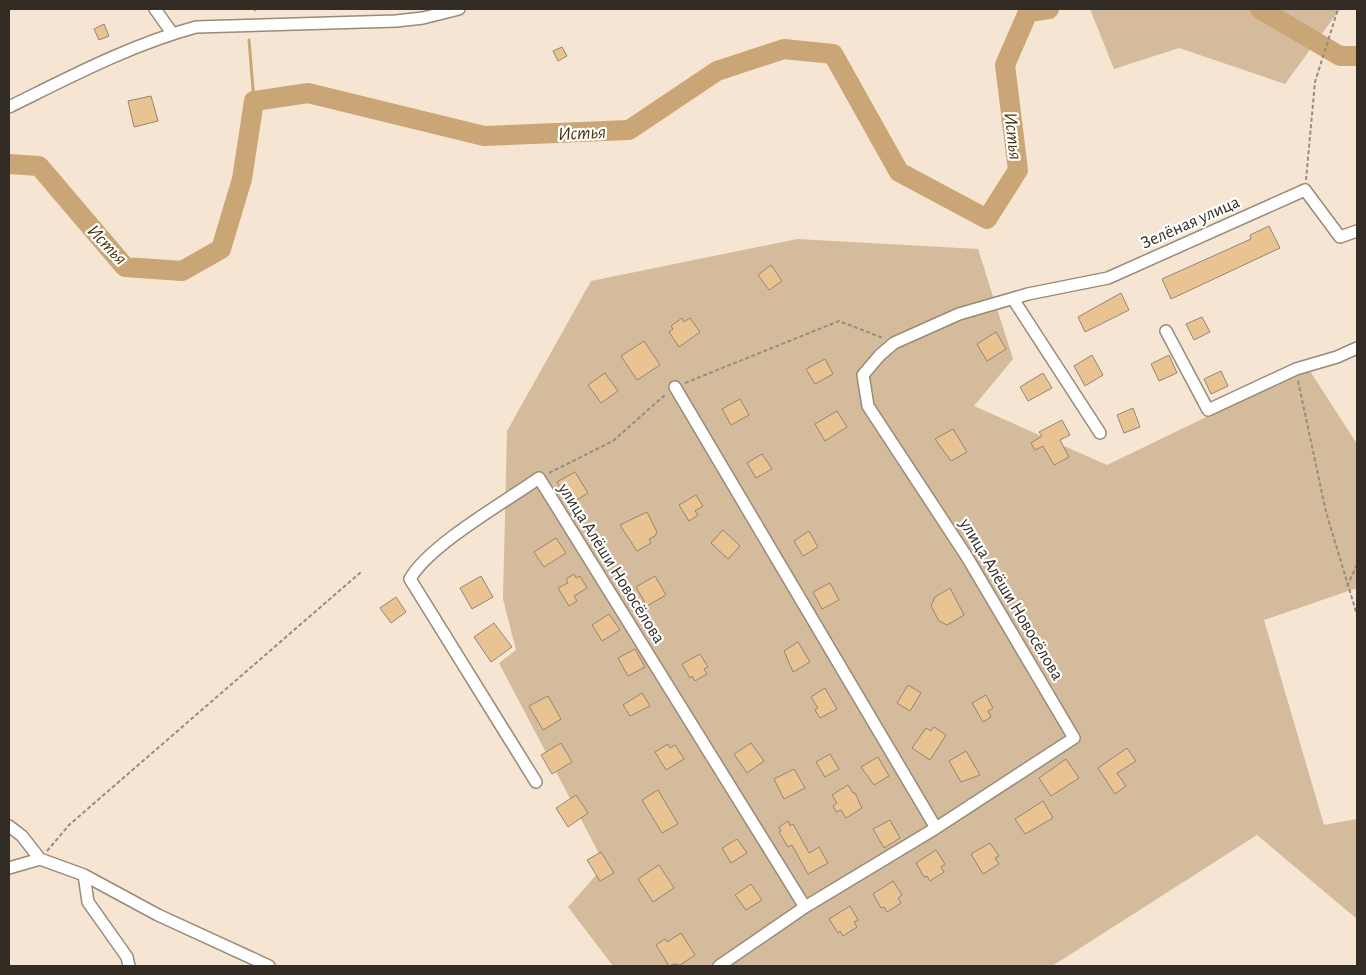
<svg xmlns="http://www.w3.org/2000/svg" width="1366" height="975" font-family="'Alegreya Sans',sans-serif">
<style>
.green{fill:#d4bb9b}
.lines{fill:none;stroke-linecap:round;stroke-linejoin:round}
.stream{stroke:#caa575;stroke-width:3}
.river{stroke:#caa575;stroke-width:20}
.building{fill:#e9c392;stroke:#948674}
.minor-casing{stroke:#998b78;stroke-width:14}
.path{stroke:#978c7f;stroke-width:2;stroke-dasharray:4 2.5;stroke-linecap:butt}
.minor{stroke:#fff;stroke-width:11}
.labels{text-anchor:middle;stroke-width:4.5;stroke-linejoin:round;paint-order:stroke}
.street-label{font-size:18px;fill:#322c25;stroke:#fff}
.water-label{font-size:19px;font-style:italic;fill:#4c320b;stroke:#fff}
</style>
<rect width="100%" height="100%" fill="#f5e5d2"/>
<path class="green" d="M1090,9H1340L1285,84L1179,48L1114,69Z
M797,239L978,249L1013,359L974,406L1107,465L1308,368L1357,444V588L1264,620L1324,825L1357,819V919L1257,835L1052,966H613L568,907L605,865L499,663L516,650L503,599L507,431L591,281Z"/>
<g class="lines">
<path class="stream" d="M255,10V9
M249,40L254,101"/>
<path class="river" d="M1260,9L1340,56H1357
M9,164L39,166L125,267L182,271L221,249L242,179L254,101L308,93L484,136L629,130L717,71L784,49L833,54L899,172L987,219L1018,170L1005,65L1028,12L1049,9"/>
</g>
<path class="building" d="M104,24L109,36L99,40L94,29Z
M562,47L567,56L558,61L553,51Z
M151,96L158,121L134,127L128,101Z
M1269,226L1280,248L1171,299L1162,279L1251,239L1250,235Z
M771,265L782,281L769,290L758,275Z
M1121,293L1129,310L1085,332L1078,317Z
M1202,317L1210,332L1194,340L1186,324Z
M682,318L684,322L690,318L700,332L679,347L669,332L673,329L671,326Z
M996,332L1006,349L987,361L977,344Z
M644,341L660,365L637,380L621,356Z
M1092,355L1103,375L1085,386L1074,366Z
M1169,355L1177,373L1159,381L1151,364Z
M825,359L833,374L815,384L806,369Z
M1221,371L1228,386L1211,394L1204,379Z
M605,373L618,391L601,403L588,385Z
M1043,373L1052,388L1028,401L1020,387Z
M740,399L749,415L731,425L722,409Z
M1133,408L1140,427L1124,433L1117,415Z
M837,411L847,427L825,441L815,424Z
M1062,420L1070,435L1060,440L1069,457L1054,465L1043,446L1035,450L1031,443L1042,436L1039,432Z
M953,429L967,452L951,461L935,439Z
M762,454L772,469L756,478L747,463Z
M575,472L588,493L570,504L557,482Z
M696,495L703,506L695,511L698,515L689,521L679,505Z
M647,512L657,532L655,536L649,539L651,543L637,551L620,525Z
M723,530L740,546L728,559L711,543Z
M809,531L818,547L803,556L794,541Z
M556,538L566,553L544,567L534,552Z
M574,574L576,578L580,576L587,588L574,596L577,601L569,606L558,588L568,583L566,579Z
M481,576L493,597L472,609L460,588Z
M655,576L666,595L647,606L636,587Z
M830,583L839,600L822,609L813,592Z
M950,588L964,615L947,625L939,621L931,606L935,597Z
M396,597L406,612L391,623L380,608Z
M609,614L620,630L602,641L592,625Z
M494,623L512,647L491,662L474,637Z
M798,642L810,662L793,672L784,651Z
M635,649L645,667L628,676L618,658Z
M700,654L708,667L704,669L707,674L695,681L692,676L690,678L682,664Z
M908,685L921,693L910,711L897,703Z
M825,688L837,709L820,718L815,710L818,708L811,697Z
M642,693L650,706L630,716L623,705Z
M986,695L993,708L988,711L991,717L983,722L972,703Z
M548,696L561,719L543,730L529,706Z
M934,727L946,735L930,760L912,748L926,728L931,731Z
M561,743L572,762L552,774L541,755Z
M751,743L764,761L747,773L734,754Z
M668,744L670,748L675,745L684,759L666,770L655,752Z
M1127,748L1136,761L1117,773L1126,786L1115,794L1098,768Z
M966,751L980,775L961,782L949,761Z
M830,754L839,769L825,777L816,762Z
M878,757L889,776L874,785L861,767Z
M1066,759L1079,778L1051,796L1039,778Z
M794,769L805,788L784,799L774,779Z
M848,785L853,793H855L862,808L846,818L841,810L836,812L833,806L837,803L832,795Z
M658,790L678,824L662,833L642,800Z
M576,795L588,813L568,827L556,808Z
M1043,801L1053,818L1025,834L1015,819Z
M890,820L900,838L884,848L873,829Z
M788,821L790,826L793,824L809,853L819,847L828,863L808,874L792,845L788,847L779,832L781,831L779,827Z
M737,839L747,853L731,863L722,848Z
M990,843L999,856L995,858L999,864L983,874L971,854Z
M936,850L945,864L941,867L944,872L930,881L927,876L924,877L916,863Z
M601,852L614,873L600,881L587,860Z
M659,865L674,888L653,902L638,879Z
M893,881L902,895L898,898L901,903L887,912L884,907L881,908L873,894Z
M751,884L762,900L746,910L735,895Z
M850,906L858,920L854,922L857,927L843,936L840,931L838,933L829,919Z
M681,933L695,955L680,965L674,964L669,966L656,945L665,939L667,942Z"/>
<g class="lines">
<defs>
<path id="minor" d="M155,9L172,33
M9,107C70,77 130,45 196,27L396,21L423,18L459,9
M1013,299L1100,433
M1166,331L1208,410L1296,369L1337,357L1357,348
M675,387L936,828
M536,782L410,579C429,545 505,502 539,478L805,907
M9,826L22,836L40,859L84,875L158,915L269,966
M9,868L40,859
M84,875L88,902L127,957L129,966
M719,966L805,907L936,828L1074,738L967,557L868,406L863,375L880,355L894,343L959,314L1028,294L1108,278L1305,190L1340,237L1357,231"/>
</defs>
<use href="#minor" class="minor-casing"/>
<path class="path" d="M1306,180L1315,82L1338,9
M1298,381L1326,512L1357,615
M685,383L839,321L883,338
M549,473L613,441L666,394
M1347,586L1357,565
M47,851L69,825L361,572"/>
<use href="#minor" class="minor"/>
</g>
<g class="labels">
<g class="street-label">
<text transform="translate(1190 222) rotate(-24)" y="6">Зелёная улица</text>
<text transform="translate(612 563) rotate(58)" y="6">улица Алёши Новосёлова</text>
<text transform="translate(1012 599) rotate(59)" y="6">улица Алёши Новосёлова</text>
</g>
<g class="water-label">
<text transform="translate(582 132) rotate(-3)" y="7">Истья</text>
<text transform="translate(1014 136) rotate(83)" y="7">Истья</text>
<text transform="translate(108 244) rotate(46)" y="7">Истья</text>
</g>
</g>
<rect width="1366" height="975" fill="none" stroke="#322c25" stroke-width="20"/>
</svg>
